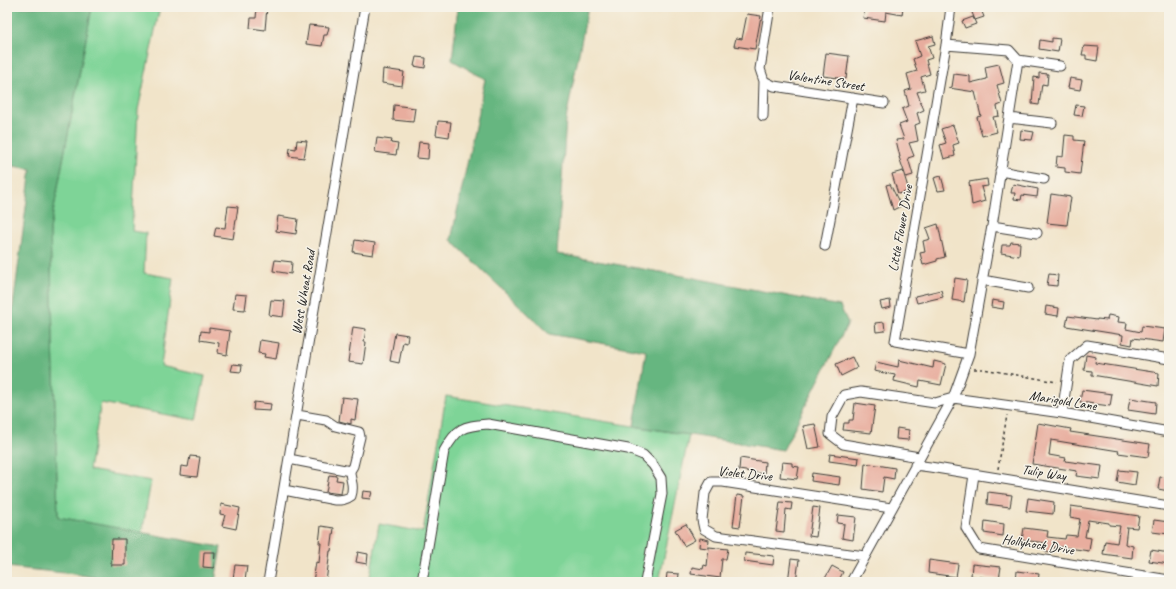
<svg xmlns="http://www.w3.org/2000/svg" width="1176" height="589" font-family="Caveat,sans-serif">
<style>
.green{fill:#7ed497;stroke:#4d785a}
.forest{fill:#66b680;stroke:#41694e}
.building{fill:#e8ad9e}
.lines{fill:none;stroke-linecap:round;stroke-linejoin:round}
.minor-casing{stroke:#3c3a36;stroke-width:11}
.path{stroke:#3c3a36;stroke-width:1.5;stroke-dasharray:3 3;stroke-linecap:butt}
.minor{stroke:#fff;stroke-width:9}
.labels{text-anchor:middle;stroke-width:3;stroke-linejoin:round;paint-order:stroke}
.street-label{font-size:14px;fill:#1c1c1c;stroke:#f7f3e8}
</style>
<rect width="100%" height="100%" fill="#f7f3e8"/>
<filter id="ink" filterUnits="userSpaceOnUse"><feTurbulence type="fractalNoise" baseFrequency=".025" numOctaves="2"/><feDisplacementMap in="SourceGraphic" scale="8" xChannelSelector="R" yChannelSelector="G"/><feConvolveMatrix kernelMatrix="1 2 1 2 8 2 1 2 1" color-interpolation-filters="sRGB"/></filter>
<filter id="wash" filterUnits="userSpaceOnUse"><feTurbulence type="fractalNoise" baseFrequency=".012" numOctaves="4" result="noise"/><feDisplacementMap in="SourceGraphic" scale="16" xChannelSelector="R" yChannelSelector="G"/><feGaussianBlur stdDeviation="0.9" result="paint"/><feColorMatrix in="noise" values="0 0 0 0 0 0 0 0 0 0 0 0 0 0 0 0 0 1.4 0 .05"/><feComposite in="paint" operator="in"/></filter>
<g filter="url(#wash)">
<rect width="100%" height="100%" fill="#f1e4c9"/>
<path class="green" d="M92,7H160L138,110L132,231L146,233L144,273L173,278L161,366L205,376L196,420L101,403L89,470L151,481L142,533L58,517L50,229Z
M446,396L689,435L659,582H369L379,524L423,532Z"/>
<path class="forest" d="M7,7H92L50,229L58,517L221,547L215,582H126L74,574L7,567V345H8L31,169L7,165Z
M458,7H588L566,119L557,254L689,277L840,306L848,323L783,450L634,426L646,351L549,334L451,240L485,79L452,60Z"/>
<g id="blocks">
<path class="building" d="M257,7H267L265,30L250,28L251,18H256Z
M865,7H903L902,15L886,12L885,21L863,18Z
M980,7L984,17L975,20L971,10Z
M747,14L761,16L755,49L734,46L736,38L742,39Z
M973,17L976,24L965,28L962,21Z
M309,25L329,27L327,35H324L322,46L306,44Z
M933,36L935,44L928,46L932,58L926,60L930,74L921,77L925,90L917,92L924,110L917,113L920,123L915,125L918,141L909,143L914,156L908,158L913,175L906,177L899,157H900L896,140L904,139L899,125L907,122L902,109L909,106L905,91L911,89L907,74L917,71L913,59L920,56L915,41Z
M1052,38L1060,39L1058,52L1039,49L1040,40L1052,42Z
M1084,46L1099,47L1097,61L1086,59V55H1082Z
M826,53L849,56L846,79L823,76Z
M416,57L426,58L425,68L414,66Z
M999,64L1004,83L997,85L1002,104L997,106L999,116L993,117L997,132L982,136L977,117L981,116L975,92L949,88L952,87L954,74L970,76V83L987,79L985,67Z
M383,69L404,72L402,86L382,83Z
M1039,73L1048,74L1047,85L1042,84L1039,105L1032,104L1034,77L1039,78Z
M1070,78L1082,80L1080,90L1068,88Z
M394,105L415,108L413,122L393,120Z
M1076,105L1084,106L1082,116L1074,115Z
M438,121L451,122L449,137L436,135Z
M953,125L959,143L953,145L955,156L944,159L940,145L946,143L941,129Z
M1021,130L1034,132L1032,140L1020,139Z
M1065,135L1074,136V140L1084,141L1080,174L1065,172V168L1056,167L1057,156L1063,157Z
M377,138L392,140L391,143L398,144L396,155L375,152Z
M297,140L307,141L304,158L289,156L290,148L296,149Z
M419,142L429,143L428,159L417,158Z
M903,171L909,191L898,194L892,174Z
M941,176L945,190L938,191L934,178Z
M987,179L988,186L981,187L985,201L972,205L969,182Z
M890,184L901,206L893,210L886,185Z
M1013,184L1038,189L1037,197L1022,195L1021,200L1014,199L1015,193H1011Z
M1051,194L1071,197L1067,225L1047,223Z
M228,206L238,207L233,239L214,236L216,227L225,228Z
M278,216L298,219L296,234L276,231Z
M938,224L945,257L937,259V261L923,265L920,253L925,252L923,241L930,239L926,228Z
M355,240L375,243L373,255L353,252Z
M1011,242L1020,243L1019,256L1001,253L1002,245H1010Z
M275,260L292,262L291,274L273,271Z
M1049,274L1058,275L1057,286L1047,285Z
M955,278L967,280L964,302L952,300Z
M941,290L943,297L917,303L915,296Z
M235,294L247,295L245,310L233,309Z
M271,300L285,301L283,317L269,315Z
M890,300L891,307L882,309L880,302Z
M992,300L1004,302L1003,309L991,307Z
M1046,306L1059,308L1058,316L1045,314Z
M1108,315L1119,317L1118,322L1127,323L1126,329L1141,332L1142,326L1165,329L1163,342L1133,338L1132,345L1122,343L1123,335L1066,326L1068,316L1097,320V319L1107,320Z
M884,322L885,331L876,332L875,323Z
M353,327L366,329L364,342H366L363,364L348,362Z
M209,328L230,331L227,355L218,353L219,343L200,340L201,331L209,332Z
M395,333L408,335L407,343L403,342L399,363L390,361Z
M260,340L279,343L276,359L264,357L265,354L258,353Z
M1086,355L1096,357L1095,363L1159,373L1158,386L1092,375V371L1084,370Z
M852,357L857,368L841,376L836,364Z
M899,360L933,368L934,361L946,364L941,385L920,381L919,387L894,381L895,375L874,371L876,362L898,367Z
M233,364L242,365L241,372L231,371Z
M1082,390L1112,394L1110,406L1080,402Z
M342,397L358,399L355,420L351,419V424L339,421Z
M1130,398L1156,402L1155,414L1128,410Z
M254,402L271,404L270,411L253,410Z
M855,403L875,406L871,433L843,430L844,423H849V420H853Z
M1038,423L1071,429L1070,432L1150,444L1148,457L1118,453L1119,451L1051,440L1049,455L1066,458L1065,461L1102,466L1100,479L1076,476L1077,471L1032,464Z
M815,424L820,447L808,449L803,426Z
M897,428L909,430L908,440L896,439Z
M830,454L859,458L858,465L829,461Z
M190,456L200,457L197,477L180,475L181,466L188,467Z
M740,458L765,462L764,474L739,470Z
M782,462L792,463V466L799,467L797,479L780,477Z
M865,463L895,468L894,479L884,477L882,492L863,489Z
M1119,470L1137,472L1135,485L1117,482Z
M812,473L840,477L839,485L811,481Z
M329,475L337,476L336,480L343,481L341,494L326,492Z
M1160,477L1169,478V491L1158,489Z
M363,491L372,492L370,499L362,498Z
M988,492L1012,495L1010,507L987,504Z
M737,495L744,496L740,527L733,526Z
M1028,498L1054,502L1053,514L1026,511Z
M780,502L792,503L791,510L786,509L784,532L776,531Z
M221,504L240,508L236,529L222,526L225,515L220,514Z
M1071,506L1139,516L1137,528L1127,527L1125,544L1133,546L1132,558L1103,554L1105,541L1117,543L1120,526L1109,525V523L1088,520L1085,537L1091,538L1089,551L1055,546L1054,552L1045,551L1046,543L1022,540L1024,528L1048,531L1047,537L1065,539L1066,535L1077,536L1080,519L1070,517Z
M813,507L820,508L816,537L809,536Z
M838,515L856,517L853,540L842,538L844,524L837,523Z
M1154,520L1169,522V534L1152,532Z
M985,521L1004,524L1003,536L984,533Z
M686,524L695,540L684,546L675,530Z
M321,526L334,528L331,551H330L326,582H313L316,562L319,563L321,543H319Z
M700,538L709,540L708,548L699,547Z
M112,539H125V565H111Z
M709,547L728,549L726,559H722L720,578L691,574L692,567L703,569L704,565L707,566Z
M1151,550L1169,553V564L1149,561Z
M204,552H215L214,568L203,567Z
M358,552L368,554L367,564L356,562Z
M745,553L774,556L773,565L744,561Z
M791,559L799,560L796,582H788Z
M929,560L958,564L956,577L928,573Z
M972,564L1001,567L999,579L971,576Z
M235,565L247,566L245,581L233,579Z
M832,566L843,572L838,582H823Z
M1017,571L1039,574L1038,582H1016Z
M667,573L679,574L678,582H666Z"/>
</g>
</g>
<g filter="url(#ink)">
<use href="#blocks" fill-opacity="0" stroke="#3c3a36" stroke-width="1"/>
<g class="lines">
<defs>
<path id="minor" d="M770,7L760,69L764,81L774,86L884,103
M951,7L946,45L895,341L969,354
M1018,60L1060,66
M763,116L764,81
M1009,118L1052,123
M1000,171L1044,179
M992,226L1037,233
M825,246L853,98
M982,280L1028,288
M1062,413L1070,360L1087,345L1169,359
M919,457L843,444L830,434L832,417L844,395L861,392L935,403L953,398L1062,413L1169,432
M289,459L350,471
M915,465L930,467L1169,506
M974,475L966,528L979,549L1169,580
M284,490L335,500C341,500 346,500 351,496C355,484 350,482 350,471L353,466L360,437L359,432L335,426L326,420L297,415
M865,556L716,536L704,529L702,520L705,493L711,482H723L891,508
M268,582L365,7
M422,582L444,451C458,428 461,426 488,424L628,449L643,455L653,465L661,478L662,494L645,582
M851,582L953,398L969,354L992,226L1018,60L1009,50L946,45"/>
</defs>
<use href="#minor" class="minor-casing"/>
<path class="path" d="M974,369H983L1057,382
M998,469L1007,415"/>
<use href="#minor" class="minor"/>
</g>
</g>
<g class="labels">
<g class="street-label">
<text transform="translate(826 80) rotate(9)" y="5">Valentine Street</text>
<text transform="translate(900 228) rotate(-80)" y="5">Little Flower Drive</text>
<text transform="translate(303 292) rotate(-80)" y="5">West Wheat Road</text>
<text transform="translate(1063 400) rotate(9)" y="5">Marigold Lane</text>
<text transform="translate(1044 472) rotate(9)" y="5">Tulip Way</text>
<text transform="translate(745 473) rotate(6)" y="5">Violet Drive</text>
<text transform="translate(1038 544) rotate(9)" y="5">Hollyhock Drive</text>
</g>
</g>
<rect width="1176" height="589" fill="none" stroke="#f7f3e8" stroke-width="24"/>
</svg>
